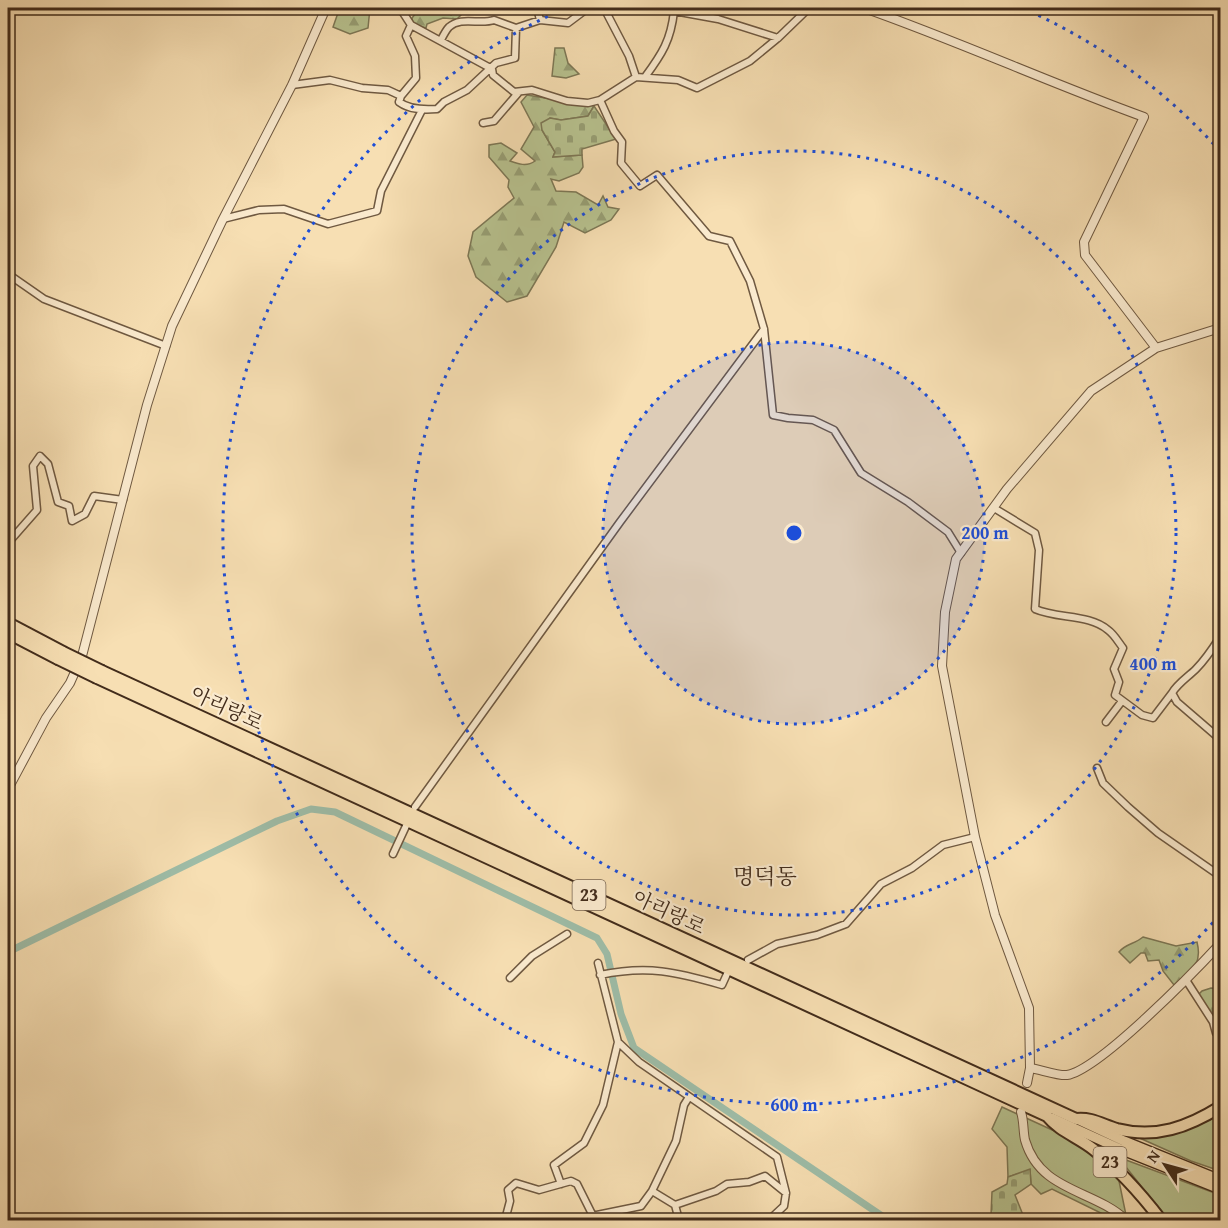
<svg xmlns="http://www.w3.org/2000/svg" width="1228" height="1228" font-family="'Gentium Book Plus','Noto Serif KR',serif">
<style>
.green{fill:#b8c390;stroke:#7d7856;stroke-width:1.5}
.forest{fill:url(#forest-firs);stroke:#7d7856;stroke-width:1.5}
.cemetery{fill:url(#cemetery-stones);stroke:#7d7856;stroke-width:1.5}
.lines{fill:none;stroke-linecap:round;stroke-linejoin:round}
.canal{stroke:#9ebda8;stroke-width:7}
.minor-casing{stroke:#6f5941;stroke-width:9}
.tertiary-casing{stroke:#6f5941;stroke-width:10}
.primary-casing{stroke:#422c1b;stroke-width:12}
.trunk-casing{stroke:#422c1b;stroke-width:14}
.minor{stroke:#faeace;stroke-width:6}
.tertiary{stroke:#faeace;stroke-width:8}
.primary{stroke:#f7dfb3;stroke-width:9}
.trunk{stroke:#f7dfb3;stroke-width:10}
.trunk-bridge-casing{stroke:#422c1b;stroke-width:14;stroke-linecap:butt}
.trunk-bridge{stroke:#f7dfb3;stroke-width:10}
.ring{fill:none;stroke:#1d4ed8;stroke-width:3;stroke-dasharray:3 6}
.labels{text-anchor:middle;stroke-width:4.5;stroke-linejoin:round;paint-order:stroke}
.shield{fill:#faeace;stroke:#796551;stroke-width:1.5}
.shield-label{font-size:18px;font-weight:bold;fill:#422c1b}
.street-label{font-size:20px;fill:#422c1b;stroke:#faeace}
.quarter-label{font-size:22px;fill:#422c1b;stroke:#faeace}
.centre{fill:#1d4ed8;stroke:#faeace;stroke-width:3}
.ring-label{font-size:18px;text-anchor:middle;font-weight:bold;fill:#1d4ed8;stroke:#faeace;stroke-width:4.5;stroke-linejoin:round;paint-order:stroke}
</style>
<defs>
<pattern id="forest-firs" width="22" height="20" patternUnits="userSpaceOnUse" patternTransform="scale(1.5)"><rect width="22" height="20" fill="#b8c390"/><path d="M5 1l3.5 6h-7zM16 11l3.5 6h-7z" fill="#979f75"/></pattern>
<pattern id="cemetery-stones" width="16" height="16" patternUnits="userSpaceOnUse" patternTransform="scale(1.5)"><rect width="16" height="16" fill="#b8c390"/><path d="M2 7V4a2 2 0 0 1 4 0v3zM10 15v-3a2 2 0 0 1 4 0v3z" fill="#979f75"/></pattern>
</defs>
<rect width="100%" height="100%" fill="#f7dfb3"/>
<filter id="stains"><feTurbulence type="fractalNoise" baseFrequency=".00333" numOctaves="4"/><feColorMatrix values="0 0 0 0 .2 0 0 0 0 .09 0 0 0 0 .02 0 0 0 .5 -.17"/></filter>
<radialGradient id="worn" r=".72"><stop offset=".6" stop-color="#630" stop-opacity="0"/><stop offset="1" stop-color="#630" stop-opacity=".3"/></radialGradient>
<path class="green" d="M1002,1107L1074,1140L1118,1176L1127,1220H1115L1052,1189L1041,1194L1031,1184L1030,1170L1008,1177L1007,1147L992,1129Z
M1220,1116V1171L1191,1161L1135,1136L1170,1135Z
M1118,1157L1220,1195V1220H1168Z"/>
<path class="forest" d="M348,8H370L368,28L350,34L333,27L339,10H346Z
M420,8H442L451,15L458,8H466V10L457,19L443,18L427,24L426,28L413,24L412,18Z
M555,48H564L568,63L579,74L566,78L552,76Z
M527,95L594,106L588,116L561,120L550,118L542,130L555,152L553,157L582,155L583,167L579,173L559,181L551,179L556,191L576,192L598,205L603,196L608,207L619,209L611,220L585,233L564,222L556,247L527,296L507,302L476,277L468,256L473,232L514,198L508,187L509,180L489,157V145L501,143L517,153L510,161C518,164 527,167 535,161L521,149L534,127L521,102Z
M1143,937L1176,946L1197,942C1203,966 1190,971 1174,985L1163,971L1159,960L1148,961L1145,953H1141L1130,963L1119,952C1125,944 1135,944 1143,937Z
M1211,988L1220,989V1003L1216,1020H1209L1195,998L1202,991Z"/>
<path class="cemetery" d="M594,106L616,139L582,149V155L553,157L555,152L542,130L541,123L550,118L561,120L588,116Z
M1030,1169L1031,1184L1015,1195L1025,1220H993L991,1215L992,1192L1007,1184L1008,1177Z"/>
<g class="lines">
<path class="canal" d="M8,952L277,821L311,809L335,812L597,938L607,954L621,1014L634,1048L888,1220"/>
<defs>
<path id="minor" d="M400,8L411,25L492,69L493,75L514,92L532,90L567,101L588,103L600,100L636,77L678,80L697,88L750,61L778,38L809,8
M537,8L540,20L568,23L588,8
M604,8L629,56L636,77
M658,8L674,11
M411,25L406,36L415,56L416,78L401,96L399,102C410,110 424,110 437,109L444,102L467,90L496,63L515,58L516,28
M441,40C443,36 446,30 449,27C461,16 480,25 494,20L516,28L540,20
M645,77C662,54 671,40 674,11L718,19L778,38
M292,85L330,80L362,88L388,90L401,96
M600,100L614,131L622,142L621,163L640,186L657,175L709,236L730,241L750,281L764,329L773,415L788,418L813,420L834,430L861,473L908,502L948,532L961,553
M483,123L494,121L519,92
M223,219L259,210L284,209L328,224L377,211L381,191L422,110
M8,274L44,299L166,346
M994,508L1035,533L1039,550L1035,609C1058,619 1089,614 1108,630C1114,634 1119,643 1123,648L1114,669L1119,682L1115,695L1142,715L1153,718L1172,693
M8,543L37,510L33,466L40,456L48,464L58,502L69,506L72,521L85,514L94,496L123,500
M1220,637C1213,648 1206,659 1196,669C1188,677 1178,683 1172,693L1177,702L1220,739
M1106,722L1122,701
M1097,768L1103,783L1128,807L1158,833L1220,876
M415,807L620,522L764,329
M393,854L406,826
M748,960L777,944L817,935L846,924L881,884L912,868L943,845L975,837
M598,963L618,1042L639,1062L777,1157L786,1193L784,1206L769,1220
M600,975C648,965 676,972 722,985L727,974
M510,978L532,956L567,934
M1186,980L1213,1022L1216,1033L1220,1038
M561,1184L554,1165L584,1143L603,1105L618,1042
M675,1205L716,1191L727,1184L749,1182L765,1176L786,1193
M592,1216L641,1206L652,1191
M505,1220L510,1201L508,1190L516,1183L539,1190L571,1181L577,1184L595,1220
M679,1220L675,1205L652,1191L676,1141L684,1105L689,1097"/>
<path id="tertiary" d="M864,8C958,41 1050,83 1144,117L1084,242L1085,255L1156,348
M8,789L46,718L70,683L82,656L147,405L172,326L223,219L292,85L326,8
M1030,1068C1039,1069 1058,1076 1067,1075C1099,1070 1195,971 1220,944
M1027,1083L1030,1068L1029,1008L995,915L975,837L942,666L945,612L956,559L1007,489L1091,391L1156,348L1220,328
M1021,1112C1024,1121 1023,1131 1025,1140C1040,1192 1093,1189 1126,1220"/>
<path id="primary" d="M1052,1118L1120,1149L1220,1189
M1079,1120L1124,1141L1220,1180"/>
<path id="trunk" d="M8,623L63,652
M8,633L58,659
M102,671L1076,1119C1091,1117 1103,1125 1117,1129C1156,1139 1188,1127 1220,1107
M97,678L1047,1116C1059,1131 1078,1137 1093,1149C1120,1170 1141,1194 1161,1220"/>
</defs>
<use href="#minor" class="minor-casing"/>
<use href="#tertiary" class="tertiary-casing"/>
<use href="#primary" class="primary-casing"/>
<use href="#trunk" class="trunk-casing"/>
<use href="#minor" class="minor"/>
<use href="#tertiary" class="tertiary"/>
<use href="#primary" class="primary"/>
<use href="#trunk" class="trunk"/>
<defs>
<path id="trunk-bridge" d="M63,652L102,671
M58,659L97,678"/>
</defs>
<use href="#trunk-bridge" class="trunk-bridge-casing"/>
<use href="#trunk-bridge" class="trunk-bridge"/>
</g>
<circle cx="794" cy="533" r="191" fill="#1d4ed8" fill-opacity=".12"/>
<g class="ring">
<circle cx="794" cy="533" r="191"/>
<circle cx="794" cy="533" r="382"/>
<path d="M1219 916A572 572 0 1 1 566 8M1022 8A572 572 0 0 1 1219 150"/>
</g>
<g class="labels">
<g class="shield">
<rect x="572.5" y="880" width="33" height="30" rx="4.5"/>
<rect x="1093.5" y="1147" width="33" height="30" rx="4.5"/>
</g>
<g class="shield-label">
<text x="589" y="901">23</text>
<text x="1110" y="1168">23</text>
</g>
<g class="street-label">
<text transform="translate(227 708) rotate(25)" y="7">아리랑로</text>
<text transform="translate(669 912) rotate(25)" y="7">아리랑로</text>
</g>
<g class="quarter-label">
<text x="765" y="884">명덕동</text>
</g>
</g>
<circle cx="794" cy="533" r="9" class="centre"/>
<g class="ring-label">
<text x="985" y="539">200 m</text>
<text x="1153" y="670">400 m</text>
<text x="794" y="1111">600 m</text>
</g>
<rect width="1228" height="1228" fill="none" stroke="#f7dfb3" stroke-width="30"/>
<rect x="9" y="9" width="1210" height="1210" fill="none" stroke="#422c1b" stroke-width="3"/>
<rect x="15" y="15" width="1198" height="1198" fill="none" stroke="#422c1b" stroke-width="1.5"/>
<g transform="translate(1165 1165) rotate(306)" stroke="#faeace" stroke-width="4.5" paint-order="stroke">
<path d="M0-4.5L10 22L0 15L-10 22Z" fill="#422c1b"/>
<text y="-9" font-size="16" font-weight="bold" text-anchor="middle" fill="#422c1b">N</text>
</g>
<rect width="100%" height="100%" filter="url(#stains)"/>
<rect width="100%" height="100%" fill="url(#worn)"/>
</svg>
